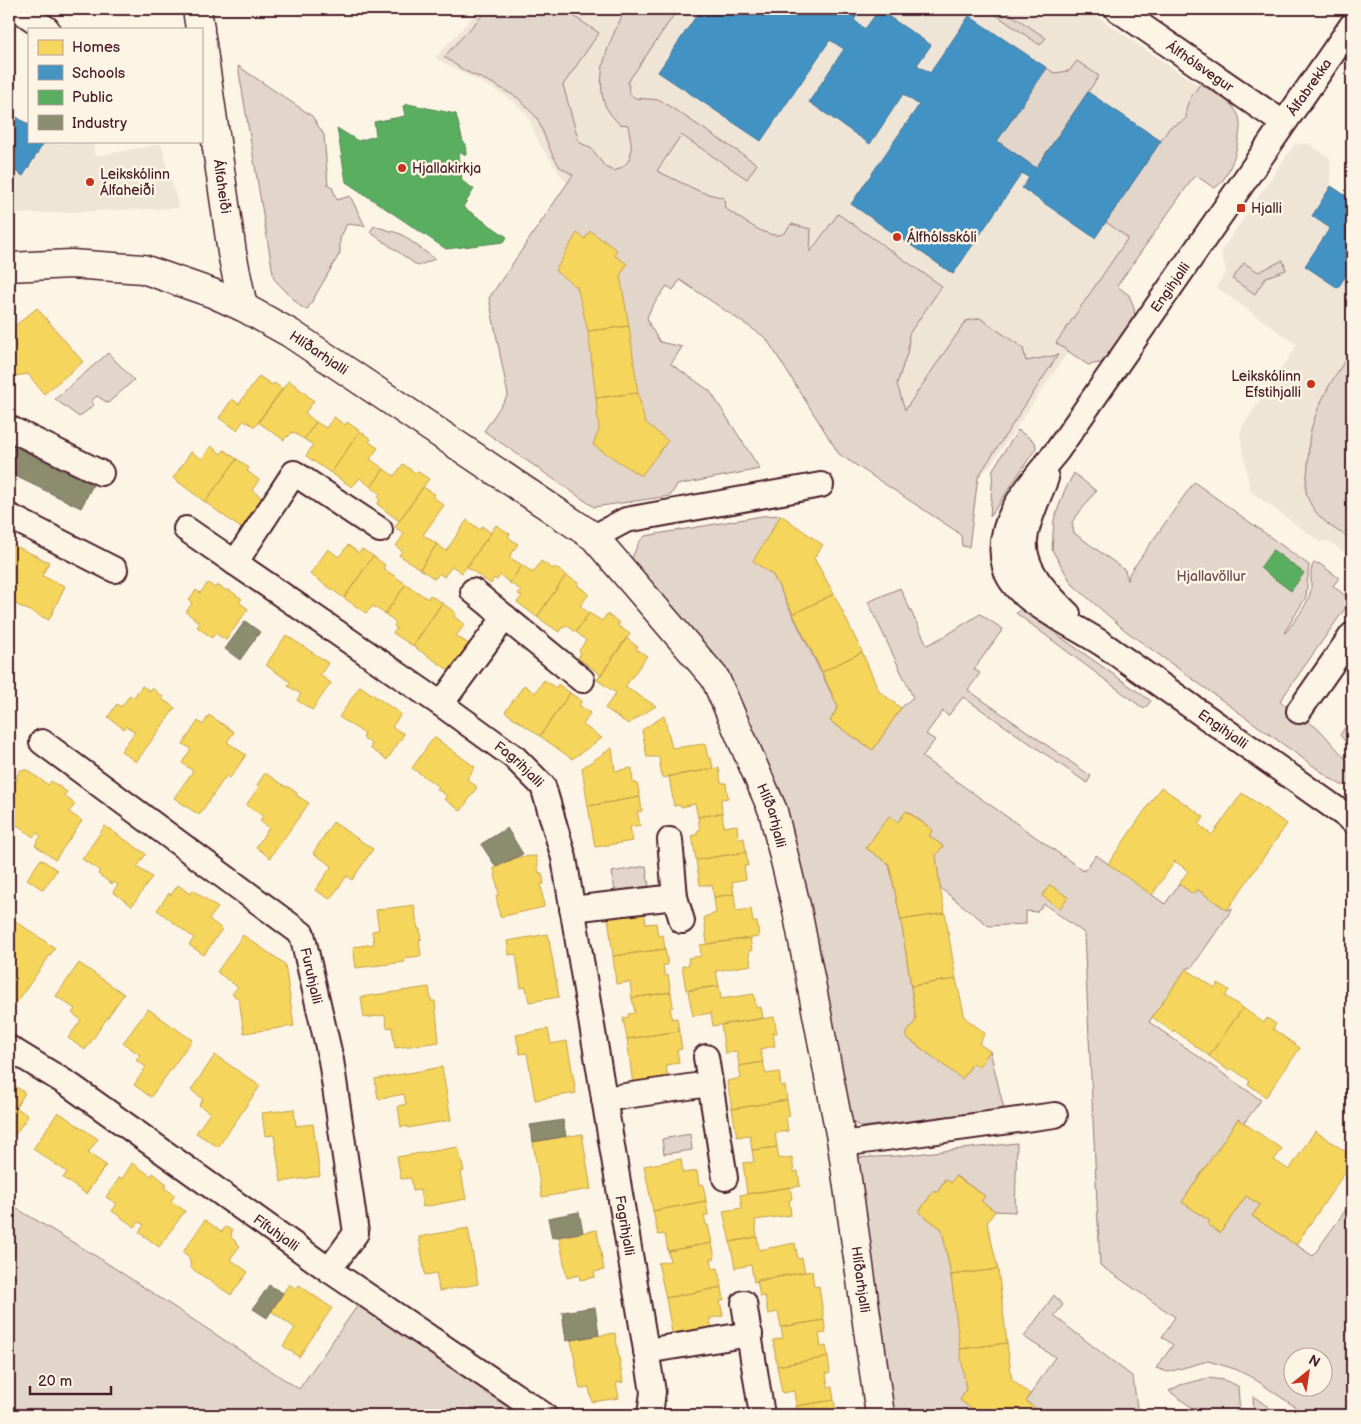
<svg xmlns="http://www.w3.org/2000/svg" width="1361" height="1424" font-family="'Balsamiq Sans',sans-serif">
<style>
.built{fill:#eee5d7}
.green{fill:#e2d5ca;stroke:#967a7a;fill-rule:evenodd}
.homes{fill:#f6d55c;stroke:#c29e4d}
.schools{fill:#4393c3;stroke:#457095}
.public{fill:#5aae61;stroke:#558351}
.industry{fill:#8c8c6e;stroke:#786b5a}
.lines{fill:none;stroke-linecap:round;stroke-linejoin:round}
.street-casing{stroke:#4a1f2b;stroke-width:28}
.secondary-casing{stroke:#4a1f2b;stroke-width:31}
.street{stroke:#fcf5e5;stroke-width:24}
.secondary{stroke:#fcf5e5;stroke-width:28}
.poi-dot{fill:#c8321e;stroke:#fcf5e5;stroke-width:2}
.labels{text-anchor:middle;stroke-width:5;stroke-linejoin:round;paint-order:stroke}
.street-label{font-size:14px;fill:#4a1f2b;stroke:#fcf5e5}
.poi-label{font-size:14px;fill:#4a1f2b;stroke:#fcf5e5;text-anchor:start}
.park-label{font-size:14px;fill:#704c53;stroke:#fcf5e5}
</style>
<rect width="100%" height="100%" fill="#fcf5e5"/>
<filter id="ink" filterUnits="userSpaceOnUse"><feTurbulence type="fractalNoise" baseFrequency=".02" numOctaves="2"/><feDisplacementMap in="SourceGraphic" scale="10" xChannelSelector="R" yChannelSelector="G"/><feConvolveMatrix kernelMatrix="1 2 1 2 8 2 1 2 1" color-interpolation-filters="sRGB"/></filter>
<g filter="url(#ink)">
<path class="built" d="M480,9H1086L1199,86L1231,105L1092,317L990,466L978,477L974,508L787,320L568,184L564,180L539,143L527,114L506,96L435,58Z
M9,112L29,125V141H52L55,144L82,141L94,146L95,156L161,144L179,208L9,214Z
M1308,143L1330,158L1331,186L1351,199L1352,197V559L1329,541L1320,542L1250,491L1240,433L1244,424L1297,345L1216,287L1226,272L1221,251L1294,145Z"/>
<path class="green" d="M488,9H563L599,33L563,85L579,142L592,149L605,167L614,171C638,162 631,145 628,125L619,124C614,118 606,110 604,102C595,70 611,37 626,9H678L628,82L629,93L635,98L660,100L757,164L747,179L681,135L657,171L701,192L724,198L725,208C736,215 771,243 784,233C787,231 789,227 791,224L811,229L810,252L838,214L942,286L909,334L908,350L897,384L905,410L966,321L980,318L1023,348L1026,361L1058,355L978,477L969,547L962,546L961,536L956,531L839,454L766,338L680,280L673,290L667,286L653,305L647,317L650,326L660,342L682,347L671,364L710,391L760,469L677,485L670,496L594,507L484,431L508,395L489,298L573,175L560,167L552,154L537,118L518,98L492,83L465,71L444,57Z
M987,9H1003L1046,38L1040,45Z
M1077,61L1099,76L1036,168L997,141L1047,68L1054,73L1069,71Z
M238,66L312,116L324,135L328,185L332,187L337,200L350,196L365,226L347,224L340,239V253L307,310L301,307L274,279Z
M1200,84C1213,92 1234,102 1239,117C1244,132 1230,182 1214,188L1195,175L1117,286L1129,295L1134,308L1135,319L1105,362L1088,365L1056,343L1128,238L1106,222L1170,127C1197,116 1180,118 1189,101C1192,95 1197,89 1200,84Z
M374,226L401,234L435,259L418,266L370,232Z
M1283,260L1286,270L1266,277L1255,294L1232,279L1244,263L1259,272Z
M108,353L134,380L108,403L97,396L91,401L94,405L79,417L55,399Z
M1349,355L1352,357V538C1333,531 1309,512 1306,491C1305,482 1308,473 1308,464C1309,453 1308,440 1311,430C1318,403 1333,377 1349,355Z
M1018,430L1035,442L1036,448L990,517L993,469Z
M1074,473L1096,491L1072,522L1074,533L1125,570L1128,581L1129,574L1194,482L1309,565L1306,597L1284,633L1287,631C1295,620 1306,607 1310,594C1313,584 1308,572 1314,563L1320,564L1339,578L1333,586L1351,600L1280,701L1320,730L1352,766V785H1341L1330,778L1126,631L1072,584L1052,550L1054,520L1064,492Z
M781,515L754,561L773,575L838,707L830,721L873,750L901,708L913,697L868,602L900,588L927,645L945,636L980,614L1003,629L974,669L980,673L968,690L1091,776L1087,783L963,697L948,716L943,711L926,734L935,740L922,757L1084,871L1096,855L1165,904L1179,884L1193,894L1197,889L1227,910L1233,908L1192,967L1186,969L1149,1022L1261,1100L1244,1123L1238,1119L1182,1202L1210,1221L1208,1225L1220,1233L1246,1196L1260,1205L1252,1216L1313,1256L1352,1201V1415H1307L1253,1378L1235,1369L1208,1361L1168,1372L1156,1368L1173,1345L1162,1337L1175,1317L1100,1265L1084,933L1044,904L1037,912L1026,911V924L989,926L940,888L936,855L943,846L929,836L933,830L907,811L898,822L889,816L866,848L889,864L901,920L916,1020L905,1036L962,1079L973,1063L979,1066L990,1051L1004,1109L862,1127L846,1119L790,831L776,781L741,704L631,560L639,542L645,536L762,516ZM1294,1356H1324V1386H1294Z
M1021,609L1151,701L1144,709L1016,613Z
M1352,717V750L1340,735Z
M646,866L649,886L615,891L612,872Z
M690,1134L692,1150L664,1154L662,1139Z
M1017,1143L1015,1212L995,1211L981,1201L985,1196L956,1176L951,1183L945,1179L937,1193L934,1190L919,1212L942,1229L951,1275L966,1389L960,1400L981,1415H892L851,1158L897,1156Z
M9,1204L99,1258L299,1389L358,1305L519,1411L516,1415H9Z
M1054,1295L1063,1305L1054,1316L1133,1377L1138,1415H1043L1026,1401L1055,1357L1024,1337Z
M1208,1378L1224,1380L1238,1386L1240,1415H1202L1169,1391L1180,1385Z
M1253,1396L1279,1415H1254Z"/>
<path class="homes" d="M590,231L617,250L614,255L627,264L620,276L629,326L588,331L577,287L555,271L577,233L585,239Z
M37,308L83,362L44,394L28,374L9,377V326L16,325Z
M629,326L638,393L596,398L588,331Z
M259,376L272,385L274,383L283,389L255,427L244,420L237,430L219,418L232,399L239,404Z
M289,380L314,401L305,413L316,422L304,439L292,432L288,437L287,436L284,440L258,422Z
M638,393L645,422L668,441L641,476L593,445L599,430L596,398Z
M334,417L345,425L347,422L360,431L331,473L306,456L313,445L304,439L316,422L326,428Z
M360,431L371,439L369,442L378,448L370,459L384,469L371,487L360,478L352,487L331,473Z
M211,446L221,454L224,450L237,459L205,502L173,478L191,452L202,459Z
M237,459L249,468L247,471L259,480L252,490L263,499L242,529L205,502Z
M403,464L415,473L417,471L429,479L399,521L377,504L380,500L378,498L380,494L371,487L384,469L394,476Z
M423,487L435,494L433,497L444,505L423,535L437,544L420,569L399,555L402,551L396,546L404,534L395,527Z
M781,515L823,545L814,558L834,594L793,614L773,575L753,561Z
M467,520L480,530L482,526L491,533L462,573L452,566L444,577L439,573L435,579L420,569L437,544L446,551Z
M496,525L510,534L508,537L518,544L509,557L522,565L510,583L500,575L497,580L494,578L491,584L467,567Z
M9,543L49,562L42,576L65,586L49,620L9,601Z
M348,545L359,553L362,549L373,556L344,598L310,574L328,549L339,557Z
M373,556L385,565L383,568L406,584L385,614L373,606L366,613L344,598Z
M541,561L553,569L555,567L566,575L537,617L517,602L522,596L518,594L521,590L510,583L522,565L533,573Z
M566,575L578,583L577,585L589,594L580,606L589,613L576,632L566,625L564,628L562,627L559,632L537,617Z
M208,583L215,588L217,585L227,591L228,589L242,599L239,602L248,609L226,640L215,633L212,638L197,627L200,623L186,612L192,603L189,600L196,590L200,593Z
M406,584L428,599L430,595L442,603L413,646L393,633L397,628L394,626L396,622L385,614Z
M834,594L862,652L822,672L793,614Z
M442,603L456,613L454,617L465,624L456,636L469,644L450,671L413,646Z
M589,613L602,621L607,614L620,623L617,625L630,634L601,675L578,658L581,653L579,651L586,640L576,632Z
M286,635L328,663L320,675L331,683L312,710L297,700L301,694L288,686L290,682L266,665Z
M626,638L638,647L636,649L647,656L625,687L656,706L628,724L605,708L616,693L597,680Z
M862,652L879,691L901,708L873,750L830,721L838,707L822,672Z
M544,680L556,688L558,684L570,693L540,736L505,712L524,685L535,693Z
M142,686L150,691L152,688L163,697L162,699L175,708L136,762L121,751L135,732L126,726L124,729L108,717L117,704L121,707L130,695L133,698Z
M360,686L401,714L392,727L404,734L387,760L370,748L372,744L363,738L365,734L339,717Z
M570,693L582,701L579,705L590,713L583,725L602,738L572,759L540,736Z
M209,715L234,732L227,742L246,755L230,778L226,776L199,815L174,798L193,771L182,763L191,749L183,744L198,721L203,725Z
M664,716L672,748L705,744L708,758H711L713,769L662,778L659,757H647L642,730Z
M434,737L475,767L467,779L477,787L461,811L444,799L447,796L437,789L439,787L412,768Z
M612,748L615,771L632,768L633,783H637L640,797L588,806L582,768Z
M719,768L721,783H726L728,798L721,799L722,813L698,817L695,804L681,807L680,805L674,806L669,776Z
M20,770H27L48,785L51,781L67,792L64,796L75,804L69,812L82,821L55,860L35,845L41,836L37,833L33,837L19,826H13L9,823V791L17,779V776Z
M265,773L286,787L287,786L297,793L296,795L309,803L270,858L256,847L269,828L260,821L263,816L246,805L259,787L257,785Z
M1161,787L1204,817L1199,825L1212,835L1242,793L1287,824L1227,910L1197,889L1193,894L1179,884L1188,871L1175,861L1152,895L1108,864Z
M640,797L642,811L637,812L640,825L630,827L633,841L595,847L588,806Z
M906,811L933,830L929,836L943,846L936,855L940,888L945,913L901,920L889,864L866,848L889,816L898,822Z
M722,813L724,827L737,825L738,839L744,838L746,852L696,860L692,835H697V831L700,830L698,817Z
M333,822L373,849L352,880L347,876L330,899L315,890L332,866L313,853Z
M105,826L146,854L137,867L152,877L132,906L113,892L118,885L114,882L112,884L98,874L100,871L82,859Z
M746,852L748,866H744L746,879L732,882L734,894L714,897L712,885H700L696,860Z
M536,856L539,873H542L544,884H541L544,907L500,917L496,895H499L494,868L518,857Z
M41,859L57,870L43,890L27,879Z
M178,885L190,894L193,890L218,908L209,919L222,929L204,955L189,945L194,938L157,910L169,893L171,895Z
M1050,885L1068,897L1060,908L1042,896Z
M734,894L736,911L751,909L753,922H757L759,937L707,944L704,917L716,913L714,897Z
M414,905L418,929H420L421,940H419L421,956L404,958L405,962L356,968L353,947L374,944L372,931L379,930L376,910Z
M644,912L646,924L656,923L658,936L663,935L665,949L613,956L608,917Z
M945,913L956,979L911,986L901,920Z
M11,918L55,948L15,1005L9,1001V979L11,975L9,974V922Z
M548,934L559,997L529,1002L526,987L521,988L516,954L509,955L507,941Z
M243,935L285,964L294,1026L244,1033L239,999L232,994L238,987L217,972Z
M750,938L752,950L749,951L751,965L716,971L719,986L686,990L682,966L689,965L688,958L701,956L700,945Z
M665,949L668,965H663L665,976L668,975L671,992L632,998L630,982L616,984L613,956Z
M79,963L124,994L85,1050L68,1038L81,1020L72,1013L75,1009L56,996Z
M1186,969L1215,988L1218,983L1229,990L1225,996L1243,1008L1209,1056L1174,1030L1173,1032L1152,1017Z
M956,979L965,1018L985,1033L979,1044L990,1051L979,1067L973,1063L962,1079L905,1036L916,1020L911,986Z
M719,986L721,999L754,994L756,1008L761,1007L763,1018L713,1026L711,1013L693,1016L688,991Z
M429,987L431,1001H435L439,1042L395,1048L392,1027L387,1028L385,1015L364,1018L361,997Z
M671,992L673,1007L670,1008L672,1019L677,1018L679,1031L627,1039L623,1018L629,1017L628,1014L635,1013L632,998Z
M1243,1008L1264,1023L1267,1018L1276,1024L1273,1029L1300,1048L1266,1097L1248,1084L1250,1081L1231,1068L1229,1071L1209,1056Z
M148,1009L192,1040L151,1097L134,1085L146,1067L136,1060L140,1055L123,1043Z
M774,1017L777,1033H773L775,1046L760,1049L763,1062L739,1066L737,1051L725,1053L721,1025Z
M548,1029L551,1044L567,1041L576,1093L535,1100L527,1053L520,1054L516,1035Z
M679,1031L682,1049L677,1050L679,1063L666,1065L668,1080L633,1085L627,1039Z
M215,1055L260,1086L218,1147L196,1133L210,1113L199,1105L203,1099L191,1090Z
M763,1062L766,1074L779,1072L781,1086H785L787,1100L732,1109L727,1081L741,1078L739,1066Z
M442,1067L451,1120L408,1128L407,1126L401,1127L398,1106L406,1104L404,1094L378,1099L375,1079Z
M9,1082L25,1093L16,1107L28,1116L10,1142Z
M787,1100L790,1116L786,1117L788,1131L775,1133L777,1147L752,1150L750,1135L737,1137L732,1109Z
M294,1109L296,1126L313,1124L320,1176L281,1182L274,1135L265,1136L262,1113Z
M58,1112L98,1139L88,1153L106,1165L86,1194L63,1178L67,1172L33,1149Z
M1238,1119L1282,1149L1274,1160L1289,1170L1315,1131L1352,1156V1162L1296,1245L1252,1216L1260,1205L1246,1196L1220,1233L1208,1225L1210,1221L1182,1202Z
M582,1134L591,1189L542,1197L533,1142Z
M458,1147L464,1171L461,1172L466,1199L423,1207L420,1190L413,1191L411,1178L401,1179L397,1157Z
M777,1147L779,1159L792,1157L794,1172L798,1171L800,1186L747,1194L743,1163L754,1162L752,1150Z
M681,1159L683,1173L697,1171L699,1185L703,1184L706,1201L653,1211L644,1166Z
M132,1163L151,1176L153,1173L167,1184L164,1188L175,1195L171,1201L185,1211L159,1247L139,1232L144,1225L139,1222L135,1227L112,1211L117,1204L106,1197L120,1177L122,1179Z
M955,1176L985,1196L981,1201L995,1211L987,1223L998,1269L951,1275L942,1229L919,1212L934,1190L937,1193L946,1179L951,1183Z
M790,1187L792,1199L789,1200L791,1215L755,1220L757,1237L730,1242L723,1211L742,1208L740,1195Z
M706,1201L708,1215H704L706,1225H708L712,1243L668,1251L665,1234L658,1235L653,1211Z
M205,1220L222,1232L225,1227L232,1230L231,1237L240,1246L230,1259L248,1272L231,1295L191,1268L189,1257L183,1252Z
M468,1228L478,1284L439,1291L436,1273L425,1275L419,1237Z
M597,1230L604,1270L594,1272L595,1277L580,1280L579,1275L567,1278L559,1237Z
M757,1237L759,1250L795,1243L798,1259L802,1258L805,1272L754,1282L751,1265L735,1268L730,1242Z
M712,1243L715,1258L711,1259L713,1269L718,1268L722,1287L666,1298L658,1263L670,1261L668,1251Z
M998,1269L1007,1343L960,1349L951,1275Z
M812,1271L814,1287L819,1286L824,1320L781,1327L778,1312L768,1314L765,1296L760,1297L757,1280Z
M289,1284L296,1289L299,1285L332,1308L299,1357L283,1346L295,1328L271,1311Z
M722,1287L724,1300L720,1301L723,1316L710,1318L712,1331L673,1338L666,1298Z
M824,1320L826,1333L819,1334L821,1347L826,1346L828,1357L777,1366L773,1340L783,1338L781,1327Z
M615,1333L623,1382L616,1383L619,1398L592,1402L589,1387L580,1389L571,1340Z
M1007,1343L1012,1380L1030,1394L1026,1401L1043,1415H981L960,1400L966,1389L960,1349Z
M828,1357L830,1373L826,1374L828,1387H832L834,1400L796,1406L794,1391L782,1393L777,1366Z
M834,1400L837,1415H798L796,1406Z
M723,1411V1415H699Z"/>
<path class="schools" d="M701,9H861L854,20L865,29L879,10L931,45L917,65L930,73L969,16L1047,68L997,141L1036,168L1088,92L1161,141L1095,238L1022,188L1029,178L1022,173L953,274L851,204L919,105L903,94L870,144L809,102L844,49L830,40L761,141L658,72Z
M9,112L29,125V141H45L23,176L9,167Z
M1331,186L1351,199L1352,197V265L1338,288L1305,266L1330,228L1312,216Z"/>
<path class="public" d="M408,104L456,114L463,142L466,144V155L459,152L462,181L474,189L463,207L507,237L504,242L446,249L346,182L337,128L358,141L376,136L374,122L405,116L403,106Z
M1273,550L1304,573L1291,591L1260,568Z"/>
<path class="industry" d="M9,444L93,485L81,508L9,473Z
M245,621L260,632L240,660L225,649Z
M507,828L523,854L496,867L481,844Z
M563,1120L566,1136L533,1142L530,1125Z
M579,1212L583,1232L552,1238L548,1218Z
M269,1285L283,1293L267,1318L253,1309Z
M595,1307L599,1335L566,1341L562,1312Z"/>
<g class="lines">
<defs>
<g id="street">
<path d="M18,9L47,29"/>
<path id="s1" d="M1117,9L1283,123"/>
<path id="s2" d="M1352,25L1057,451C1032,482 992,523 1005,567C1008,579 1018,590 1027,597C1052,617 1081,629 1107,647C1189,705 1271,762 1352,820"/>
<path d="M9,428L101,473"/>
<path d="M1046,478C1039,497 1027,519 1025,540C1022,570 1049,595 1068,614"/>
<path d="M9,516L115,570"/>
<path id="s3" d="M186,529L441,704L514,757L543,786L564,858L653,1392L650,1415"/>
<path d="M594,537L626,520L821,485"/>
<path d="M235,563L294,473L380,530"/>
<path d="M473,591L582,680"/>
<path d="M441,704L505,617"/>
<path d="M1299,711L1352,635"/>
<path id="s4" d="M42,742L302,934L331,1060L356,1233L329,1270"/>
<path d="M670,840L675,897L682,921"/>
<path d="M572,909L675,897"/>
<path id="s5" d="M9,1048L71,1086L329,1270L544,1415"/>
<path d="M706,1057L725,1178"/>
<path d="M604,1099L709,1084"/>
<path d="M842,1144L1055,1115"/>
<path d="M744,1303L762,1415"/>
<path d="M646,1351L750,1334"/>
</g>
<g id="secondary">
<path d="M197,9L200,29"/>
<path id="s6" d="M201,37L232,253L243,307"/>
<path id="s7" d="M9,267L71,264L143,269L212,293L243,307L290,333L594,537L715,678L773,811L797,910L842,1144L880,1415"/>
</g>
</defs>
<use href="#street" class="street-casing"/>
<use href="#secondary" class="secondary-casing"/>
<use href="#street" class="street"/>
<use href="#secondary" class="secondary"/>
</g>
</g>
<g class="poi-dot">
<circle cx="402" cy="168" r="5"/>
<circle cx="90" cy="182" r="5"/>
<rect x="1236" y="203" width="10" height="10" rx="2.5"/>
<circle cx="897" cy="237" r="5"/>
<circle cx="1311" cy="384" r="5"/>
</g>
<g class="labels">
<g class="street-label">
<text dy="5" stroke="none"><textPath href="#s1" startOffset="101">Álfhólsvegur</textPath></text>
<text transform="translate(1309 87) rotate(-55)" y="5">Álfabrekka</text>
<text dy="5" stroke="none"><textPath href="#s6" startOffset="151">Álfaheiði</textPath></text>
<text transform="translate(1170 287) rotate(-55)" y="5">Engihjalli</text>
<text dy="5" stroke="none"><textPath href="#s7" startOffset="330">Hlíðarhjalli</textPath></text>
<text dy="5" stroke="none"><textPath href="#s2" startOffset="925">Engihjalli</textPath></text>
<text dy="5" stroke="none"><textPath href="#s3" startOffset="408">Fagrihjalli</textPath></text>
<text dy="5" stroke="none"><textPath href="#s7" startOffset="996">Hlíðarhjalli</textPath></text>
<text dy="5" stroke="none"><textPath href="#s4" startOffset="366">Furuhjalli</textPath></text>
<text dy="5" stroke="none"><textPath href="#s3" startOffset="888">Fagrihjalli</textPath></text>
<text dy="5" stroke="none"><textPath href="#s5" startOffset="325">Fífuhjalli</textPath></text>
<text dy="5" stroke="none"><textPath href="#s7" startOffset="1469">Hlíðarhjalli</textPath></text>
</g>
<g class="poi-label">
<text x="412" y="173">Hjallakirkja</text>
<text x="100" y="179">Leikskólinn<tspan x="100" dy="16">Álfaheiði</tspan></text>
<text x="1251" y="213">Hjalli</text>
<text x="907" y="242">Álfhólsskóli</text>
<text x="1301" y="381" text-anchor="end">Leikskólinn<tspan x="1301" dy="16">Efstihjalli</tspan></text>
</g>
<g class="park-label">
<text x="1211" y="581">Hjallavöllur</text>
</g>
</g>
<rect width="1361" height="1424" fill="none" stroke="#fcf5e5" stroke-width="30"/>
<rect x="15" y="15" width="1331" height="1394" fill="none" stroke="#4a1f2b" stroke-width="2" filter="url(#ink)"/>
<rect x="28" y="28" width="175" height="115" fill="#fcf5e5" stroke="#b59f9b"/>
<rect x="38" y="40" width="25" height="15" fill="#f6d55c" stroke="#b59f9b"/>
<text x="72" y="52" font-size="15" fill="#4a1f2b">Homes</text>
<rect x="38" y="65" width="25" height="15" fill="#4393c3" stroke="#b59f9b"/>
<text x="72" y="78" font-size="15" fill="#4a1f2b">Schools</text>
<rect x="38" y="90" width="25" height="15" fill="#5aae61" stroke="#b59f9b"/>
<text x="72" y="102" font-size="15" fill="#4a1f2b">Public</text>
<rect x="38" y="115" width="25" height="15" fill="#8c8c6e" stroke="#b59f9b"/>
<text x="72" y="128" font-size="15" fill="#4a1f2b">Industry</text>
<g transform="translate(1308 1372) rotate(30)"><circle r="24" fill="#fcf5e5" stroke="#b59f9b"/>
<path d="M0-4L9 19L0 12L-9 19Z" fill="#c8321e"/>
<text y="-8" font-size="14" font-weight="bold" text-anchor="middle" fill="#4a1f2b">N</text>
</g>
<path d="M30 1386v8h81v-8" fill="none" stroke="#4a1f2b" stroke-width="2.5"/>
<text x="38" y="1386" font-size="15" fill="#4a1f2b" stroke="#fcf5e5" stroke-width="4" paint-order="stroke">20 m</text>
</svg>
